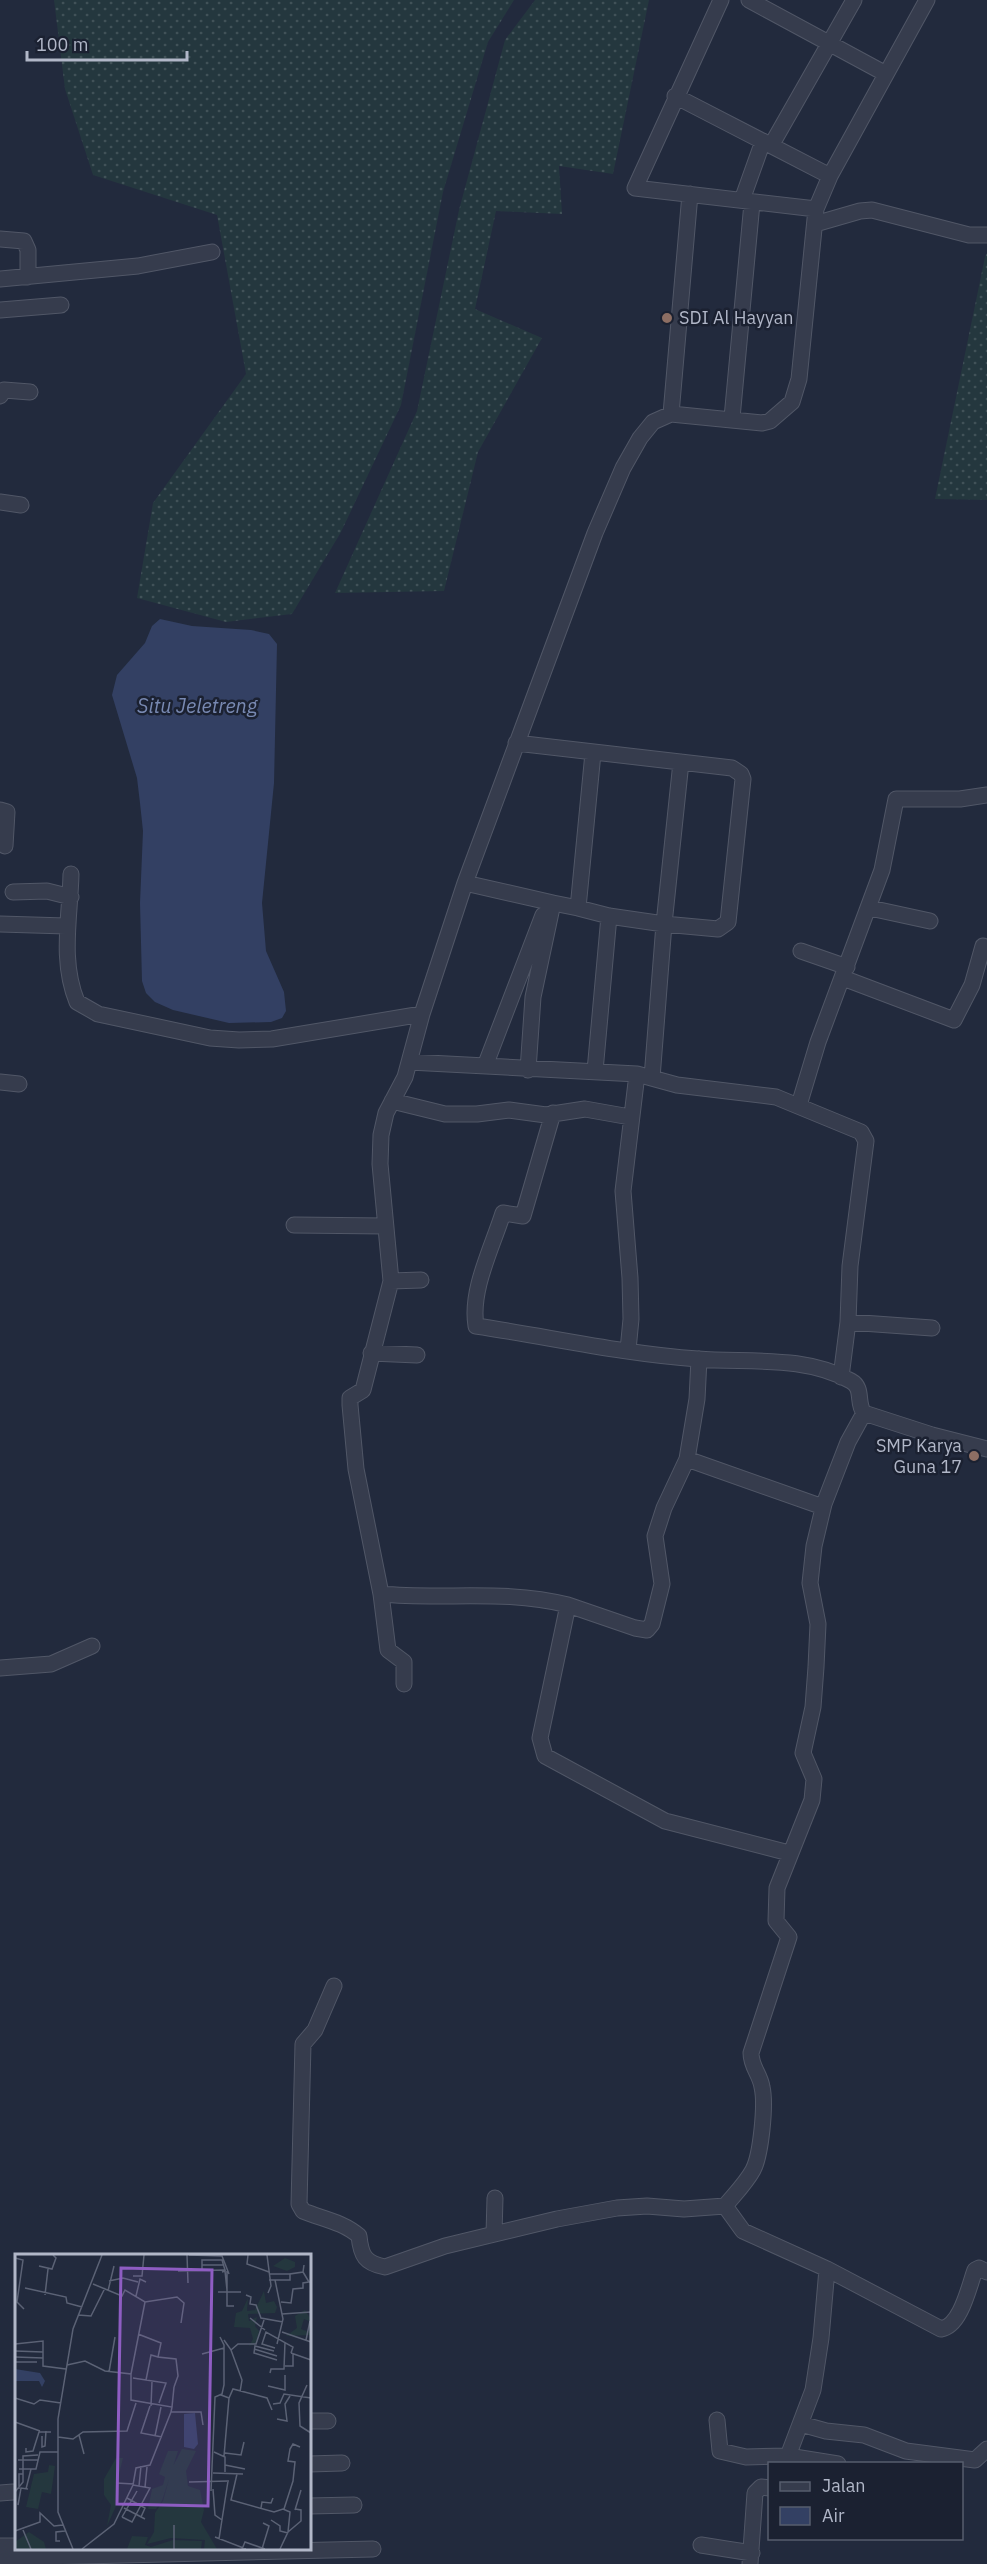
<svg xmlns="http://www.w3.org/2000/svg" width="987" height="2564" font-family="'IBM Plex Sans',sans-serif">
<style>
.grass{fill:url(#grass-dots)}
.water{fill:#334063}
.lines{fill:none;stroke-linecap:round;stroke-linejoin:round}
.minor-casing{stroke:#515767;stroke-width:17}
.minor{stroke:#363c4d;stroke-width:15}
.education-dot{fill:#8d6e63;stroke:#1b2131;stroke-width:2}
.labels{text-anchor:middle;stroke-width:5;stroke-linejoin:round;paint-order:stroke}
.poi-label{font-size:18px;fill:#b1b7c8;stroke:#1b2131;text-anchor:start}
.water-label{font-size:20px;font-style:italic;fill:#7889b2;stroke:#1b2131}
.inset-road{fill:none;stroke:#5b6275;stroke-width:1.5}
.view{fill:#8e5dc2;fill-opacity:0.15;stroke:#8e5dc2;stroke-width:3}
.inset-edge{fill:none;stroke:#b1b7c8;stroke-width:3}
</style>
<defs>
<pattern id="grass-dots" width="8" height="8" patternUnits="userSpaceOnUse" patternTransform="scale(1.5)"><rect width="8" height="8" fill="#24373e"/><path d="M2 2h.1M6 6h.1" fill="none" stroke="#415258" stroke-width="1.8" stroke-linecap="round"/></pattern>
</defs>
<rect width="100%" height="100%" fill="#222a3d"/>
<path class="grass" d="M54,0H514L488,42L443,192L401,405L341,532L292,614L226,622L137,598L153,503L246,374L217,215L93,175L65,89Z
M535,0H649L613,174L559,166L562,214L496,211L475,309L542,338L478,452L444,591L335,593L417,411L459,210L505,40Z
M987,253V500L935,499L985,257Z"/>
<path class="water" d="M160,619L192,626L251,630L269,634L277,644L274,783L262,903L266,951L284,992L286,1011L282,1018L271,1022L229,1023L173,1010L155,1002L146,993L142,981L140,903L143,831L140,803L137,778L112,695L117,675L145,643L152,626Z"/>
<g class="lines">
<defs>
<path id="minor" d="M721,0L635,188L816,209
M749,0L886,74
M675,96L830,176
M772,144L854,0
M742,200L763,141
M815,224L860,211L872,210L969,235H987
M0,239L24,241L28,250V277
M0,279L138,266L212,252
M0,310L61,305
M0,396L4,390L30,392
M671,414L690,194
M732,418L752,203
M0,502L21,505
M516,743L732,768L741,774L743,779L728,922L718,929L664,924L652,1078
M0,810L7,812L5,846
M71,874C70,918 60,960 77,1002L98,1014L210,1038L239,1040L272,1039L422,1014L405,1077L386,1113L381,1135L380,1164L391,1281L421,1280
M465,883L553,903
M13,892L47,891L71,897
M578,908L609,916L664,924L681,762
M870,908L930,921
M0,924L66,926
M801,951L847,967
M843,978L954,1020L972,985L983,946
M422,1014L465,883L595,533L623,468L640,438L653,422L671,414L762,423L770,421L792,402L799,379L816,209L830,176L927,0
M409,1062L637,1074L677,1085L776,1097L861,1132L866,1141L850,1266L848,1322L841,1377
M485,1066L543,915
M528,1070L533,997L553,903L578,908L593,753
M595,1071L609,916
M0,1082L19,1084
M392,1101L445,1114H477L509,1110L546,1115L585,1109L630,1117
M799,1105L818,1042L882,870L896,799H960L987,795
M553,1113L523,1216L503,1213C492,1248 470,1290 476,1326C550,1337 624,1354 698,1359C748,1363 805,1355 851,1381C864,1388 856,1403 864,1413L932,1435L987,1449
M294,1225L385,1226
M391,1281L363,1390L350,1398V1405L356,1469L381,1594C445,1600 504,1589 568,1605L540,1738L545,1756L665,1821L789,1853
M848,1322L932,1328
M628,1350L631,1319L630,1278L623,1191L637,1074
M371,1353L417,1355
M687,1459L823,1507
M381,1594L388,1650L404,1662V1684
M568,1605L635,1628L647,1630L652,1624L662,1584L655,1536L664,1508L687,1459L697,1399L699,1359
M0,1668L51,1664L92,1646
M334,1986L315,2030L303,2044L299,2204L303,2211C323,2219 343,2222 359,2236C361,2256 365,2263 385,2267L445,2246L557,2219L617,2208L647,2206L684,2209L725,2206L743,2231L827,2269L941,2329C961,2326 969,2286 975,2270L979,2268L987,2272
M725,2206C734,2195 746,2183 753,2170C761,2155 766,2104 762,2087C760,2074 751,2067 751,2053L789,1937L776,1921L777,1888L812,1800L814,1779L803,1753L813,1707L816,1667L818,1624L810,1583L814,1546L824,1504L848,1442L864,1413
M494,2234L495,2198
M717,2420L720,2451L746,2457L788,2456L813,2390L821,2338L827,2269
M309,2421H328
M801,2424L826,2431L864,2435L906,2451L975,2460L987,2449
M309,2464L342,2463
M787,2464L788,2456L838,2464
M0,2493L13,2492
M309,2506L354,2505
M701,2545L752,2553
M0,2546H16
M0,2558L373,2549
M750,2564L755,2493L761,2487L770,2488"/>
</defs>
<use href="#minor" class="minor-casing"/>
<use href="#minor" class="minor"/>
</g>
<g class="education-dot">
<circle cx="667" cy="318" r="6"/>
<circle cx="974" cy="1456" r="6"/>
</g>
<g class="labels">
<g class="poi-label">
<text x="679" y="324">SDI Al Hayyan</text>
<text x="962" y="1452" text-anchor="end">SMP Karya<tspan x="962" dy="21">Guna 17</tspan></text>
</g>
<g class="water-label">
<text x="197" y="713">Situ Jeletreng</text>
</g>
</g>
<g transform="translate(15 2254)">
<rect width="296" height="296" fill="#222a3d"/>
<path d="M167,195L181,197L171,217L173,232L185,236L189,256L186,268L202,295H189L190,286L156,284L132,290L139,278L140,259L148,247L157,214ZM153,197H163L147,247L141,255H133L137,235L148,231L150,223L144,220ZM101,204H108L101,232L102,250L92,272L96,251L89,241V225ZM34,211L40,212L36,240L27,238L23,255L11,253L19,220L33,218ZM14,278L29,288L31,295H0V288ZM117,282L133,283L130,291L136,293L158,286L187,287L186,295H112Z" fill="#24373e"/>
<path d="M270,4L280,8V13L272,17L258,12ZM249,37L251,49L259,47L262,53L260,59L233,60L234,67L242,63L240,72L244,77L241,90L234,92L238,85L235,74L219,73L221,59L227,57L233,44L232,57L240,56ZM290,56L295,64L294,67L289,65L286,75L294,78L295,70V81L271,82L282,74L280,62Z" fill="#24373e"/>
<path d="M0,115L25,119L30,127L27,133L24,127H0ZM180,159L183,190L179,195L169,193V160Z" fill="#334063"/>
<path class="inset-road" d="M172,1L173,29M174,1L207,2L214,20M233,1L232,10L254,18M252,1L256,32L253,39M0,4L8,6L2,48L9,55M187,11H208M24,12L37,15L41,4L38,1M163,17L209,16H210L207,6H187V17M207,18L210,17L212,36V17M254,20H275M118,22H127L129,1M254,26H275V20L288,18L289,11M260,26L268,65L262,90M94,27L108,24L123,28M78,30L107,42L110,36L130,48L162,43L169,49L166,69M10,34L51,43L52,49L67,53M212,36V52H219M93,37L99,12M203,38H226M30,41L33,15M231,41L236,43L235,50L241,51L246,64L268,68M121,42L125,25L131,28M266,48L276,49L278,35L288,34V29L294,28L288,18M267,60L296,58M63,61L76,62L90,34M235,64L250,76M267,78L296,88M123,80L146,89L143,103L161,105L163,122L159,133M209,86L216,96L223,90H241L249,66M291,86L295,67M0,90L28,87V112L51,115M260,94L247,90L251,78L278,93L276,99M239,95L262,102M216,96L227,126L225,138M0,97L28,98M259,97L240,92L239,99L262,106M276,99L296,106M187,100L209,94M0,103L28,104M0,108H22M52,111L70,107L90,117L116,120V146L157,153L156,158H186L188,171M270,112H278V100M94,118L100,83M255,119L256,115H269L270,88M116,120L130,48M118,124L151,129L144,149M131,126L136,101L143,103M292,131L284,149L285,172L296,179M253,132L270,136V121M206,141L214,144L218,135L252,144L257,156M0,144L19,150L25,146L46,149M258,150L265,149L269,140L296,144M135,152L126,179L147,183M136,152L137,127M157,153L159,133M262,165L272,167L270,150L275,142M0,168L25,177M64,181L69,200M27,182V193L30,192L31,177M140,182L146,153M43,183L58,185L68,178L112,177L121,149M11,194V198L18,197L24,178H36M199,198L210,203V218M210,199L226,201L229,188M209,202L214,144M3,206H23M210,211L230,215M4,215H21L25,198H43M198,219L228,220M222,220L216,246L259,258L268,255L275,258L273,278L265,295M174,228L214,227M101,229L119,230M124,232L126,212M130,233L132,213M4,235V220H8M11,235L16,215M198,235L200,261L207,266M196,237L200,143L207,140L209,131V91L205,83M0,238L8,228V202L23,201M112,244L130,254L126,263M3,251L6,234L13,235M109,254L130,265M246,254L247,248L256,249L258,244M269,255L278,227L280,208L273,207L275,195L278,190L285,193M280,256L286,236M107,263L117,268L135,234L118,231M107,263L122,237M256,266L265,272V277L273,279M8,276L16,295M0,277L25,268V259L39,272L48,271M273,278L286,267V256L280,255M200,283L231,295M204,285L213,227M45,287H41V278L50,277M58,295L43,258V165L58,75L87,1M67,295L99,270L118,231L121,214L135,211L156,158M159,295V271M227,295L230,288L250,295M247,295L254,272L248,269"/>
<path class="view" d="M106,14L197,16L193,252L102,250Z"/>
<rect width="296" height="296" class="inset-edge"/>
</g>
<rect x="768" y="2462" width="195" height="78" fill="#1b2131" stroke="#575d6d" stroke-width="1.5"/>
<rect x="780" y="2482" width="30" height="9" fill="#363c4d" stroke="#575d6d" stroke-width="1.5"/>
<text x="822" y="2492" font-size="18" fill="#b1b7c8">Jalan</text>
<rect x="780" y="2507" width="30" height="18" fill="#334063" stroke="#575d6d" stroke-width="1.5"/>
<text x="822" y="2522" font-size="18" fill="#b1b7c8">Air</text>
<path d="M27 51v9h160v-9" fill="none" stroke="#b1b7c8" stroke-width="3"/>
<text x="36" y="51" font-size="18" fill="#b1b7c8" stroke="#1b2131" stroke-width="4.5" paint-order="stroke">100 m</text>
</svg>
